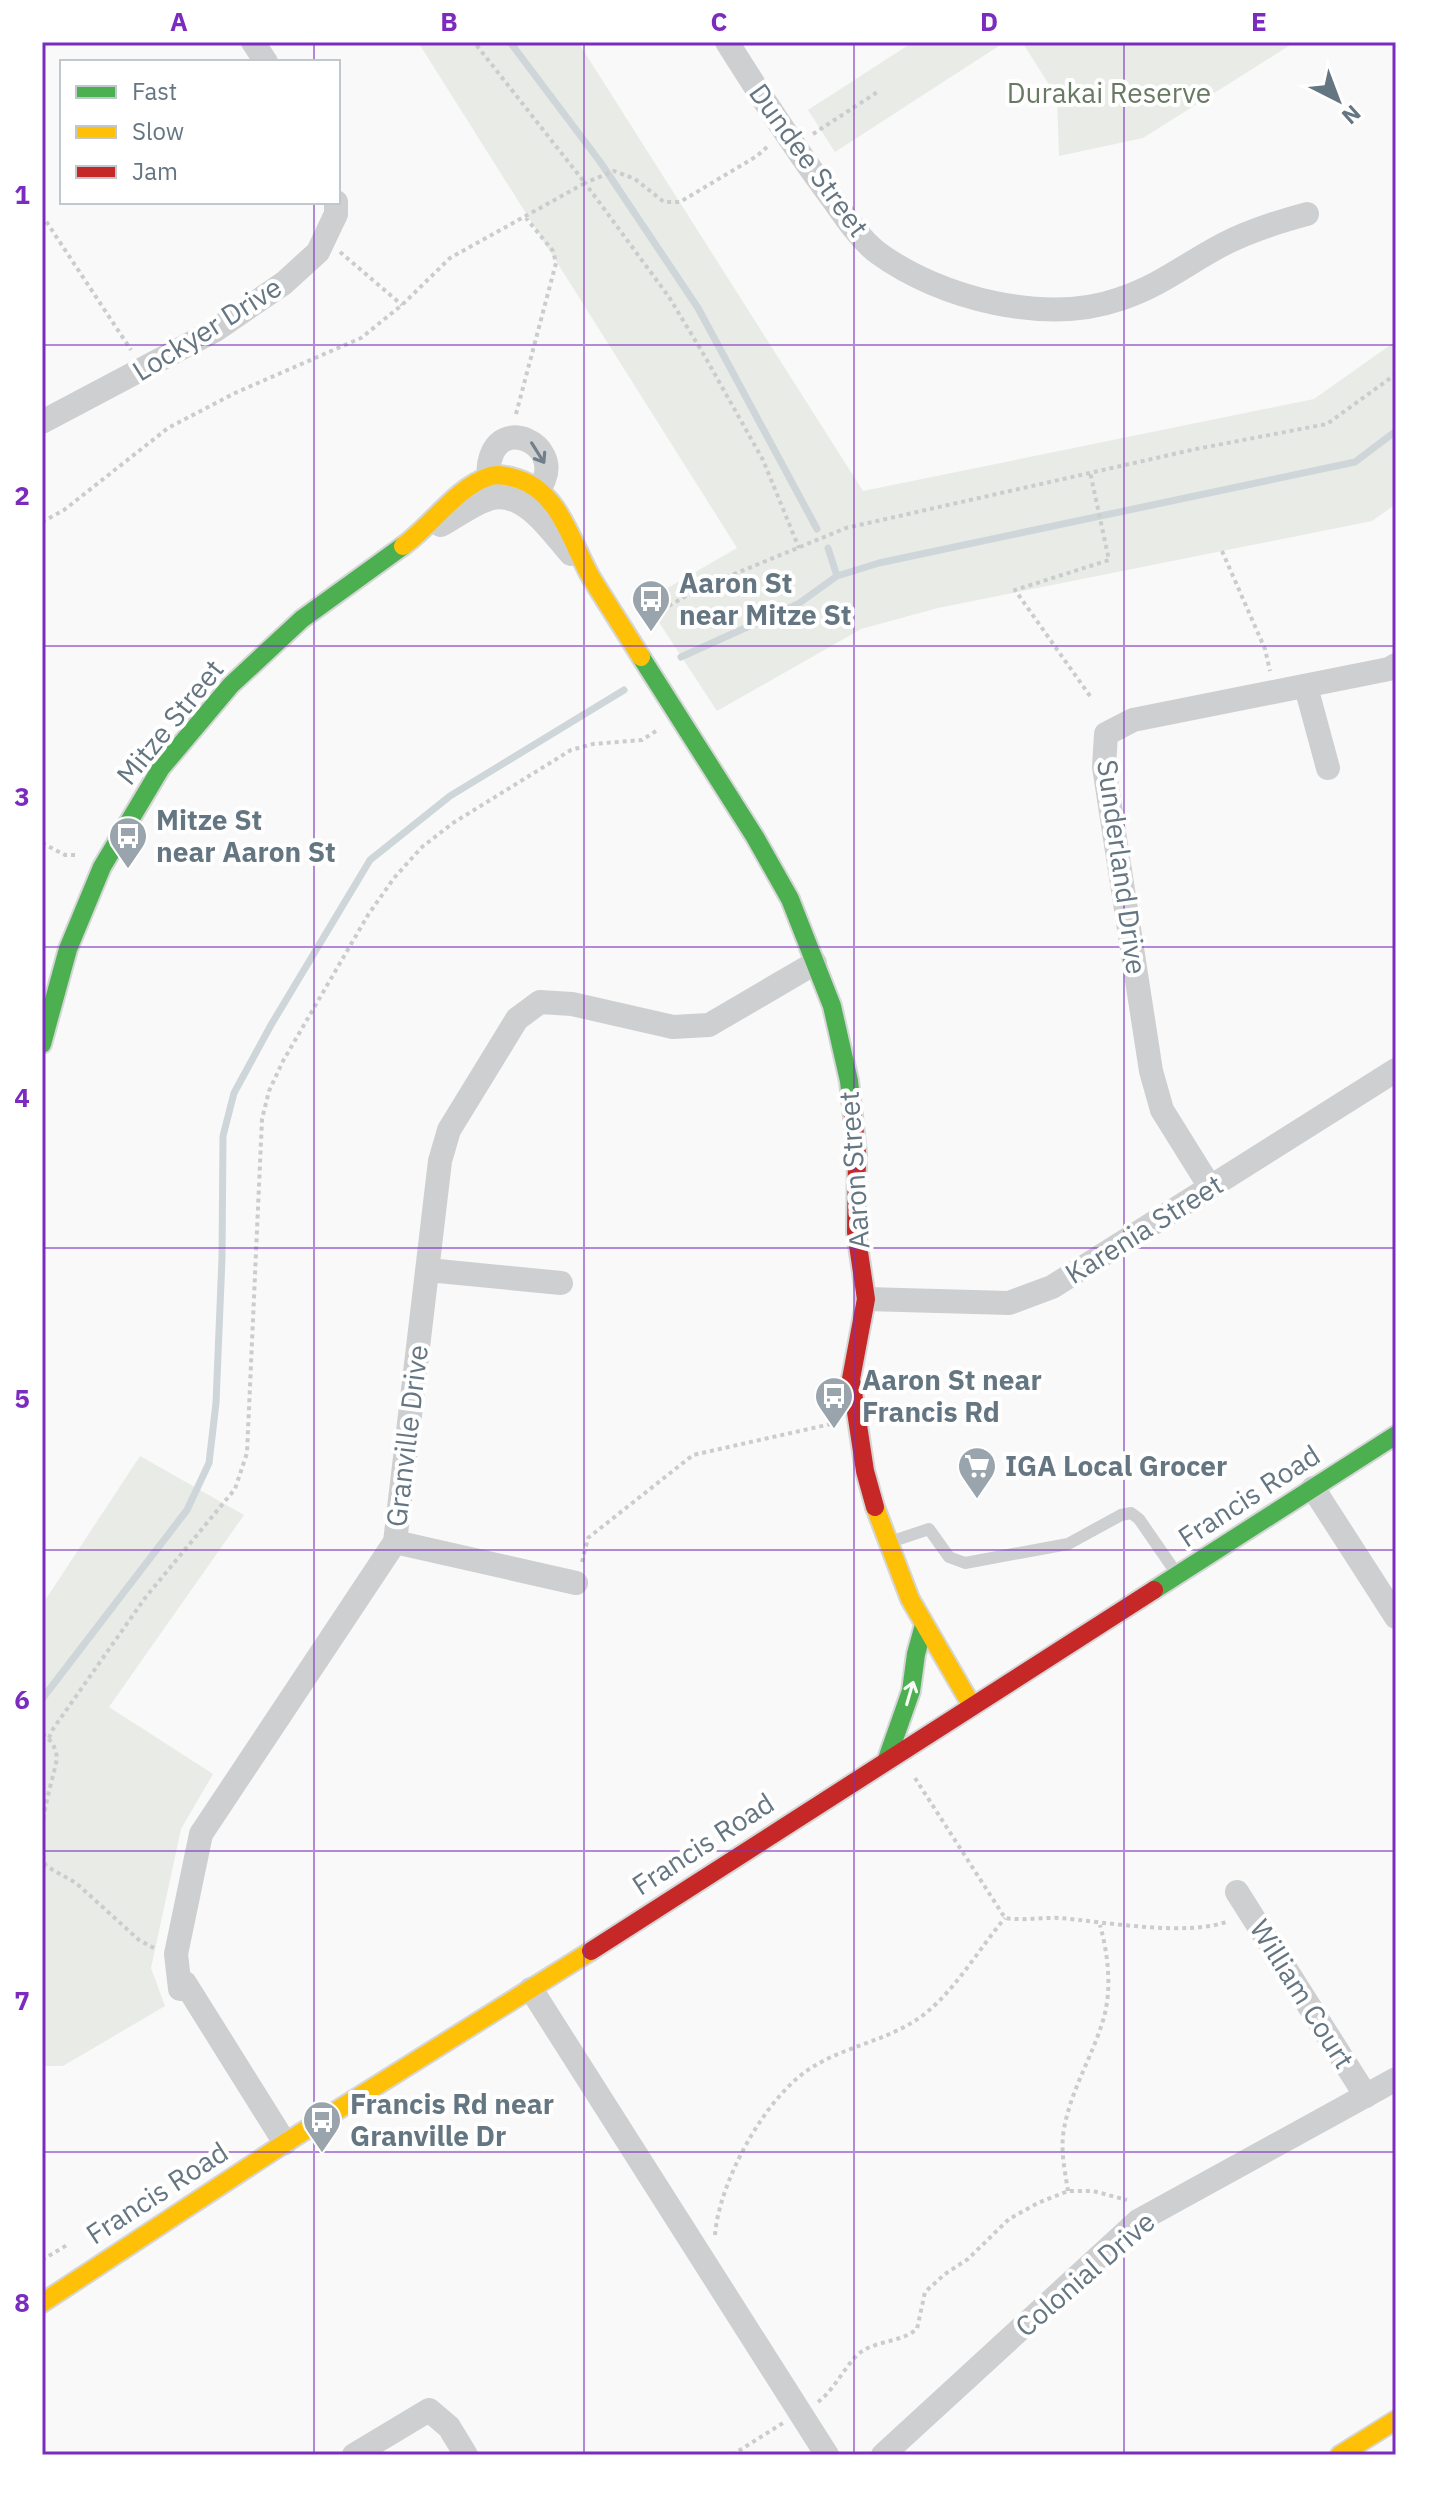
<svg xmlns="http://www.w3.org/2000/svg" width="1438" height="2497" font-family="'IBM Plex Sans',sans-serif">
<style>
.green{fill:#e8ebe6}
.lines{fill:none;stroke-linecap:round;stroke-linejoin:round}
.stream{stroke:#ced6d9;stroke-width:7}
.fast-casing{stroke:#d5d6d7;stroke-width:22}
.slow-casing{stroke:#d5d6d7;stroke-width:22}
.jam-casing{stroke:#d5d6d7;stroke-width:22}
.path{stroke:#cbcccd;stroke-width:4;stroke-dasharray:4 4;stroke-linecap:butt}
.lane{stroke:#cecfd0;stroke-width:12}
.street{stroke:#cecfd0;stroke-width:24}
.fast{stroke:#4caf50;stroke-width:18}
.slow{stroke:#ffc107;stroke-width:18}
.jam{stroke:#c62828;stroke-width:18}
.oneway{stroke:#707f8b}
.oneway2{stroke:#f6fbf6}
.grid{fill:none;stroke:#7b2cbf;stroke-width:2;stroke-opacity:0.55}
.labels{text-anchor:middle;stroke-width:8;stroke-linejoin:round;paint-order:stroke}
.park-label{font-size:28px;fill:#687a64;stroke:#fff}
.street-label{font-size:28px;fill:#657683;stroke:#fff}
.poi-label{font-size:28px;font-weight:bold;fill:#657683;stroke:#fff;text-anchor:start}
.neatline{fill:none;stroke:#7b2cbf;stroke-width:3}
.grid-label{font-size:26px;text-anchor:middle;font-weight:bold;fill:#7b2cbf}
</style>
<rect width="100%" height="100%" fill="#f9f9f9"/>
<path class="green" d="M418,42H578L863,491L1314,399L1396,341V504L1372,521L938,608L861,629L717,711L645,601L737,548Z
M913,42H1005L835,152L808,110Z
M1022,42H1295L1143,138L1059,156L1057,97Z
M140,1456L244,1515L109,1707L213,1774L181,1829L151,1968L165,2006L63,2066H42V1605Z"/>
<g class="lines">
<path class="stream" d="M510,42L601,163L698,308L817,529
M828,548L837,576
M681,657L798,604L837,576L879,563L1355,462L1396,431
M42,1699L187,1510L209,1463L216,1403L222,1258L223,1136L234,1093L271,1025L370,860L450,796L624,690"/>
<defs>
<path id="fast" d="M641,657L755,837L790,899L832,1006L849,1081L852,1107
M42,1044L68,949L102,867L161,768L231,685L302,619L403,546
M1154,1590L1396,1435
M887,1759L911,1691L916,1654L924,1625"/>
<path id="slow" d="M403,546C430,527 457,487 488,477C497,473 508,476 518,479C561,493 571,543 592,579C608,605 625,631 641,657
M875,1507L910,1599L972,1706
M42,2303L285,2143L591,1951
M1340,2455L1396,2420"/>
<path id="jam" d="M852,1107L857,1154L856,1232L866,1299L851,1379L865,1471L875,1507
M591,1951L1154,1590"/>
</defs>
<use href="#fast" class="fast-casing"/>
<use href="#slow" class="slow-casing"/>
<use href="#jam" class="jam-casing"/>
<path class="path" d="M813,134L879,91
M767,147L757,156L680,202H664L635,179L614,171L585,183L669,297L704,355L763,460L799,548
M42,215L131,350
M340,252L402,305
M516,414L556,263L553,251L526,218
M42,522L64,510L168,428L235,393L361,338L402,305L450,258L585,183L474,42
M1222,551L1265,649L1270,671
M648,618L698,589L846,528L1196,449L1327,424L1396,374
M1090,696L1015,590L1109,560L1090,472
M42,843L65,855H77
M582,1562L588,1538L693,1455L831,1424
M42,1734C52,1740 56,1748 57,1759C50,1791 34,1835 46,1866L76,1883L139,1940L154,1948
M49,1738L53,1729L145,1598L235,1489L247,1453L262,1119L269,1091L283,1061L368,915L394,878L422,847L453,823L571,750L593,744L642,740L656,731
M915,1778L1005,1918C1024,1921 1042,1917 1061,1918C1103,1922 1191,1937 1228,1921
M1068,2191C1065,2171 1060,2150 1064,2129C1071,2089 1093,2056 1104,2017C1112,1987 1108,1954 1100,1925
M715,2235C719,2181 768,2091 816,2065C850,2045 889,2040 922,2016C955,1991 978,1950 1005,1918
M42,2260L67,2245
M818,2402C836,2389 848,2359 864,2350C882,2340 901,2342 917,2329L925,2292L945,2274L968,2259L1009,2219L1038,2203L1068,2191H1093L1127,2200
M732,2455L783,2423"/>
<path class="lane" d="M890,1542L929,1529L949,1557L965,1563L1068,1544L1121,1515L1131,1513L1139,1519L1177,1574"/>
<path class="street" d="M253,42L266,62
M727,42C759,93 792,144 828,193C843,213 858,238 878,253C941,299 1046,325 1120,299C1160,286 1186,264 1222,245C1249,231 1277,222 1307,214
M42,422L214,331L284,283L318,252L336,214V202
M490,492C489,482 487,470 490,460C501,416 559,444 544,480C541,488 533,494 528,500
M441,525C456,517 475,502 492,498C526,491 552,533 571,554
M1306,687L1328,768
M1210,1187L1162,1110L1151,1071L1104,767L1106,734L1133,720L1389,669L1396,665
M428,1270L561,1283
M866,1299L1009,1303L1052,1287L1396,1070
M1313,1488L1396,1617
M395,1542L576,1583
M1237,1892L1366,2096
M531,1989L827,2455
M285,2143L185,1983L180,1989L176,1954L201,1834L395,1542L440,1161L449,1130L517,1019L540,1002L572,1004L673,1027L709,1025L815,963
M354,2455L429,2410L449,2427L466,2455
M883,2455L1138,2221L1396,2079"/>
<use href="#fast" class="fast"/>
<use href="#slow" class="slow"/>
<use href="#jam" class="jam"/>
</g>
<defs><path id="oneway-shaft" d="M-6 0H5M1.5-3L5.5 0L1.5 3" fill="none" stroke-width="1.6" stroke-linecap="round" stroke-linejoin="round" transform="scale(2)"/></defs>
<use class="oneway" href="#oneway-shaft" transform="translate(538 453) rotate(58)"/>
<use class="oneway2" href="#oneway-shaft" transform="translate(910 1693) rotate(-74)"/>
<path class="grid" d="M314,42V62M584,42V2455M854,42V2455M1124,42V2455M314,202V2455M42,345H1396M42,646H1396M42,947H1396M42,1248H1396M42,1550H1396M42,1851H1396M42,2152H1396"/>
<defs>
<symbol id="bus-pin" viewBox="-11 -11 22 30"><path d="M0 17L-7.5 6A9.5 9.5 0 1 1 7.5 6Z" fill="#99a4ac" stroke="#fff"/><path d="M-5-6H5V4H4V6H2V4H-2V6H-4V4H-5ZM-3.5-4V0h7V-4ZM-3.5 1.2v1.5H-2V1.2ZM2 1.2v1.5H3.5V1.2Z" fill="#fff"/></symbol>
<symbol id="supermarket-pin" viewBox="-11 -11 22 30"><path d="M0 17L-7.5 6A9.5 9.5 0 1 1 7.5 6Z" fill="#99a4ac" stroke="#fff"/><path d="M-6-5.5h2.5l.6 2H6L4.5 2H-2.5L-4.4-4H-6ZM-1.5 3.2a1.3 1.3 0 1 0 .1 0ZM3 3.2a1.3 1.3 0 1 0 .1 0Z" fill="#fff"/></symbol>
</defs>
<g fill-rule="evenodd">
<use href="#bus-pin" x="629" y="577" width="44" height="60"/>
<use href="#bus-pin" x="106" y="814" width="44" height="60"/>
<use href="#bus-pin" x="812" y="1374" width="44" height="60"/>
<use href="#supermarket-pin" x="955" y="1444" width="44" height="60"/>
<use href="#bus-pin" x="300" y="2098" width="44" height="60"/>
</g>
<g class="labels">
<g class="park-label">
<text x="1109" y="103">Durakai Reserve</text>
</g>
<g class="street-label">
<text transform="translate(809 160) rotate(54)" y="10">Dundee Street</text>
<text transform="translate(207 329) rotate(-32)" y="10">Lockyer Drive</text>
<text transform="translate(170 722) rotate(-51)" y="10">Mitze Street</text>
<text transform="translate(1122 867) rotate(82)" y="10">Sunderland Drive</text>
<text transform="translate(854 1170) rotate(-94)" y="10">Aaron Street</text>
<text transform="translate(1144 1229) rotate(-32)" y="10">Karenia Street</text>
<text transform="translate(407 1436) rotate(-83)" y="10">Granville Drive</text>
<text transform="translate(1249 1496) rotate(-33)" y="10">Francis Road</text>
<text transform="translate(703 1844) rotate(-33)" y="10">Francis Road</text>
<text transform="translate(1302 1994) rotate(58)" y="10">William Court</text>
<text transform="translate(157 2193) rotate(-33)" y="10">Francis Road</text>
<text transform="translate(1085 2274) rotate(-41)" y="10">Colonial Drive</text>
</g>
<g class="poi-label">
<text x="679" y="593">Aaron St<tspan x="679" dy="32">near Mitze St</tspan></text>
<text x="156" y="830">Mitze St<tspan x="156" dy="32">near Aaron St</tspan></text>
<text x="862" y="1390">Aaron St near<tspan x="862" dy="32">Francis Rd</tspan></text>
<text x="1005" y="1476">IGA Local Grocer</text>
<text x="350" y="2114">Francis Rd near<tspan x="350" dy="32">Granville Dr</tspan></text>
</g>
</g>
<rect width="1438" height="2497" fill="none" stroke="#ffffff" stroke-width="88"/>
<rect x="60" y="60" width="280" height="144" fill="#ffffff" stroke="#c1c8cd" stroke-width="2"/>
<rect x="76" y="86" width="40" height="12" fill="#4caf50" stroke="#c1c8cd" stroke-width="2"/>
<text x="132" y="100" font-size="24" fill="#657683">Fast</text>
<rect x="76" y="126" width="40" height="12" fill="#ffc107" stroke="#c1c8cd" stroke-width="2"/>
<text x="132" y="140" font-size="24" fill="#657683">Slow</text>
<rect x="76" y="166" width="40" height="12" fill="#c62828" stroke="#c1c8cd" stroke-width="2"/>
<text x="132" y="180" font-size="24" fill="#657683">Jam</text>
<g transform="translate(1338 100) rotate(138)" stroke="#ffffff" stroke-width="6" paint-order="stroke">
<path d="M0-6L14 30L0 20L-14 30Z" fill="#657683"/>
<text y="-12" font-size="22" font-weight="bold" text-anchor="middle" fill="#657683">N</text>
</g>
<rect x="44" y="44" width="1350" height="2409" class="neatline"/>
<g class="grid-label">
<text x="179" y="31">A</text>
<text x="449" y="31">B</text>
<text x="719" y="31">C</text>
<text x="989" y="31">D</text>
<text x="1259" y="31">E</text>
<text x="22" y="204">1</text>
<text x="22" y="505">2</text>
<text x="22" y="806">3</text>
<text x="22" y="1107">4</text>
<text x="22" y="1408">5</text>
<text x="22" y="1709">6</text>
<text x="22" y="2010">7</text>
<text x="22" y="2312">8</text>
</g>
</svg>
